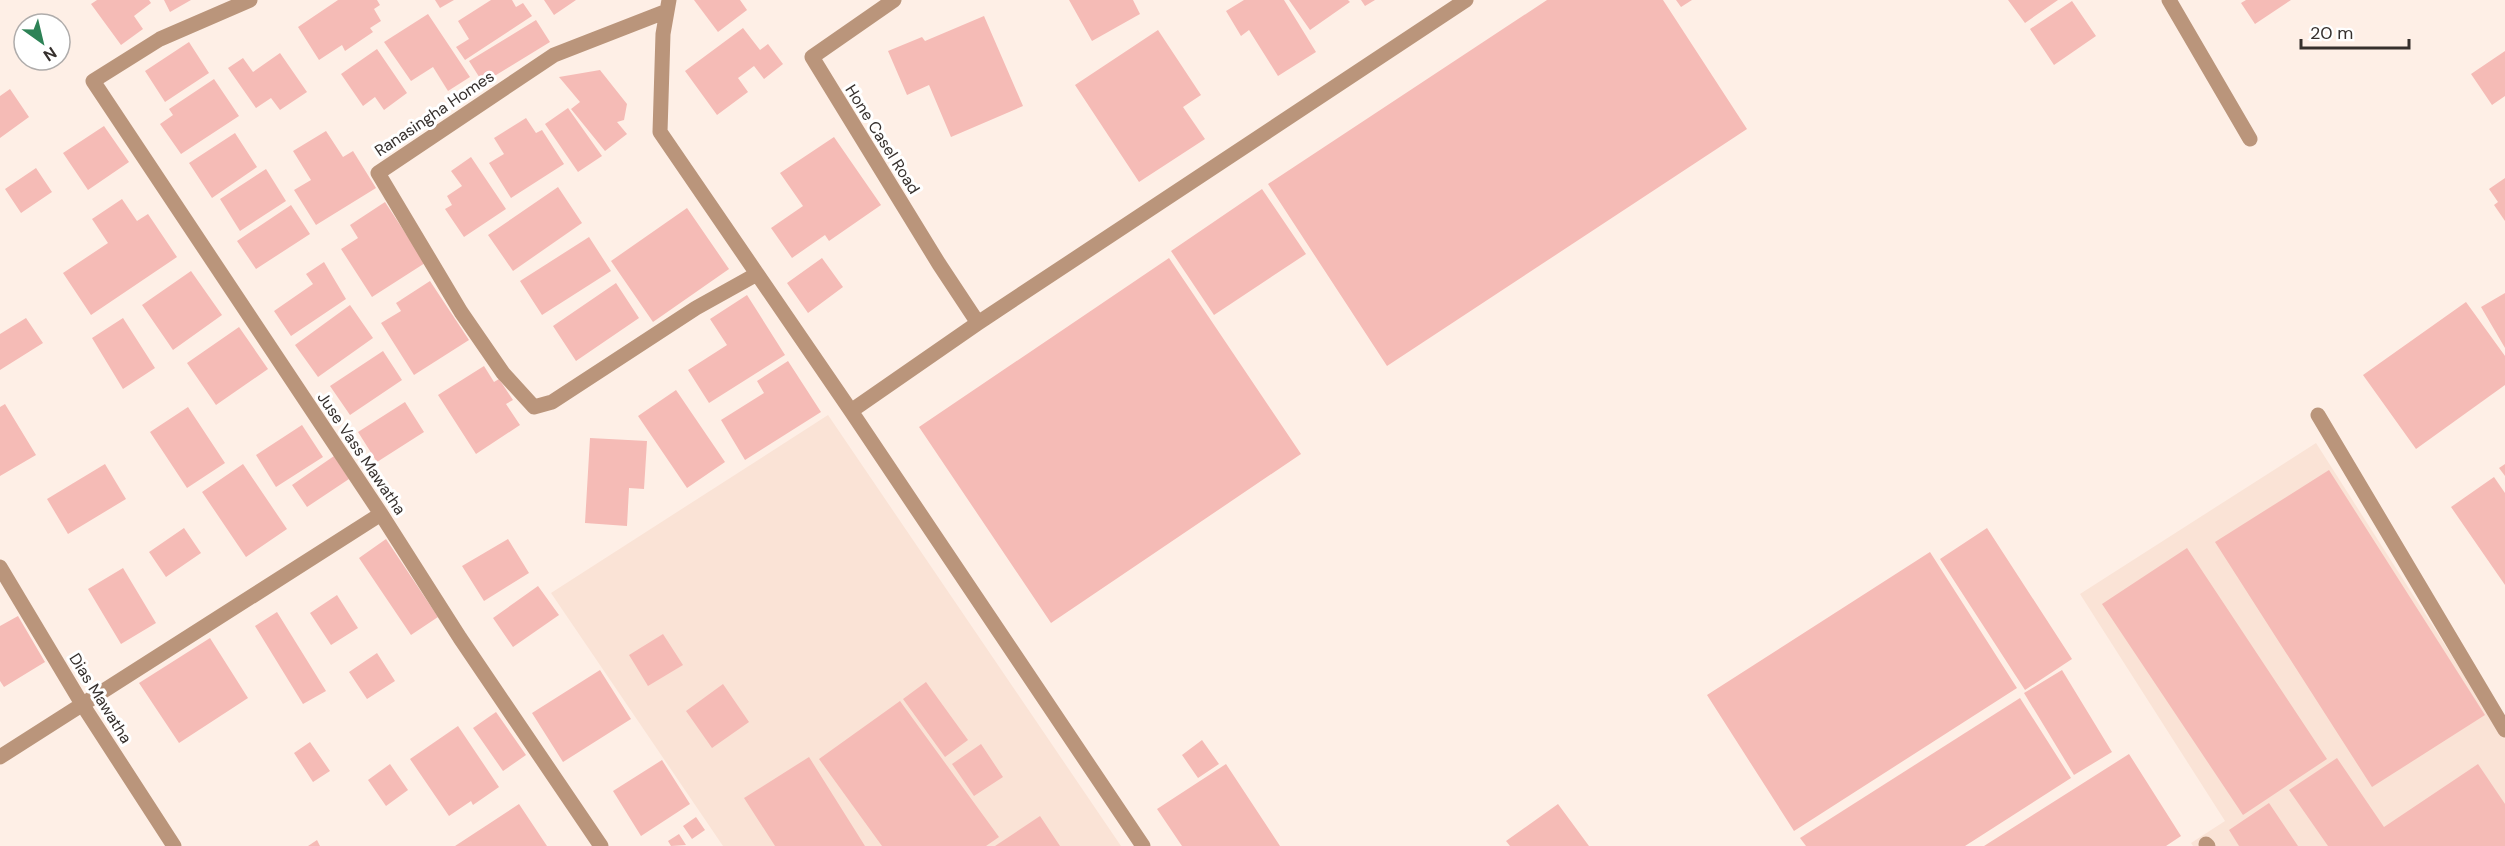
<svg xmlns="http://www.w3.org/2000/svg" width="2505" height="846" font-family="'DM Sans',sans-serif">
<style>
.built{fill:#fae3d6}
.building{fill:#f5bbb6}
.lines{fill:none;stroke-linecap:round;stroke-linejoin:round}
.minor{stroke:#ba957b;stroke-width:15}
.labels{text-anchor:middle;stroke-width:6;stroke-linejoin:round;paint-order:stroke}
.street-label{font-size:16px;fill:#36302d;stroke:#fff}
</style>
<rect width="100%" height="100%" fill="#feefe6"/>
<path class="built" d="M828,415L1121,846H723L551,593Z
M2316,443L2505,739V846H2193L2191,843L2225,821L2080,594Z"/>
<path class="building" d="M97,0H149L151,3L134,16L143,29L121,45L91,4Z
M164,0H191L170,12Z
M338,0H377L380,5L374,9L381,21L370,28L373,32L345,51L342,45L319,60L298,27Z
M435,0H454L440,8Z
M491,0H512L516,7L523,3L532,16L465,60L456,47L469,39L458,21Z
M544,0H576L554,15Z
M694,0H740L747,10L718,32Z
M1069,0H1133L1140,14L1092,41Z
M1244,0H1284L1316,52L1278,76L1249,30L1241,36L1226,11Z
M1289,0H1348L1350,2L1310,30Z
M1361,0H1375L1365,6Z
M1547,0H1663L1747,129L1387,366L1268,184Z
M1676,0H1692L1681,7Z
M2008,0H2058L2025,23Z
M2246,0H2291L2255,24L2241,3Z
M2072,1L2096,36L2054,65L2030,29Z
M428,14L470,77L448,91L433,67L411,81L384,42Z
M984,16L1023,106L951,137L929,85L907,95L888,51L922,37L925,41Z
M536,20L550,42L483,83L469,61Z
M743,28L760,50L768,44L783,64L764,79L754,66L738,78L748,92L717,115L685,71Z
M1158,30L1201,95L1183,107L1205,139L1139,182L1075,85Z
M189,42L209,73L165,102L145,71Z
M377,49L407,93L384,110L375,97L363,106L341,74Z
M2505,51V96L2492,105L2471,74Z
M280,53L307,92L280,110L271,98L256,108L228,68L243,58L253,72Z
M600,70L627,104L624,120L617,122L627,134L605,151L571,109L580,102L559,77Z
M214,79L239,116L181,154L160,124L173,115L169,109Z
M10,89L29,117L0,138V96Z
M568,108L602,156L578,172L545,124Z
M526,118L536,133L542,130L564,164L511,198L489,163L504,154L494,138Z
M104,126L129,162L88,190L63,153Z
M326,131L343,157L353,151L376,188L316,225L294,190L311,180L293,151Z
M235,133L257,167L212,198L189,163Z
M834,137L881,205L829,241L825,235L792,258L771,228L803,206L780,173Z
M471,157L506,209L464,237L445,209L452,205L447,196L462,186L451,171Z
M36,168L52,192L21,213L5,189Z
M266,169L286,201L240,231L220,199Z
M2505,178V221L2494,205L2498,202L2489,189Z
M558,187L582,223L513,271L488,235Z
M1262,189L1306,254L1214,315L1171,251Z
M122,199L137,221L148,214L177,257L91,315L63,273L108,243L92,219Z
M385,202L425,263L372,297L341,249L358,238L350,225Z
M291,205L310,234L256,269L237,241Z
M687,208L729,269L653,322L611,261Z
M589,237L611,271L542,315L520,281Z
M822,258L843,287L808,313L787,283Z
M1169,258L1301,454L1051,623L919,427Z
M324,262L346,299L291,336L274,311L313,284L306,274Z
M191,271L222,315L173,350L142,305Z
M430,281L469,340L414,375L381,323L401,311L396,303Z
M616,283L639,318L576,361L553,326Z
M2505,293V348L2481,307Z
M747,295L785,355L709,403L688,370L727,345L710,319Z
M2466,302L2505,356V385L2416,449L2363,375Z
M350,305L373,338L318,377L295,345Z
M26,318L43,343L0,370V334Z
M123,318L155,368L123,389L92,338Z
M239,327L268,369L216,405L187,363Z
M383,351L402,380L350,415L330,386Z
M788,361L821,412L745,460L721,420L764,393L757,381Z
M484,366L494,382L499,379L513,400L506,404L520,425L476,454L438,395Z
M676,390L725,462L687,488L638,416Z
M405,402L424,432L377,462L358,432Z
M5,404L36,455L0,476V407Z
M188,407L225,463L187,488L150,432Z
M302,425L323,457L276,487L256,455Z
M590,438L647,441L644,489L629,488L627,526L585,523Z
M334,456L349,479L307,507L292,485Z
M105,464L126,499L68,534L47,499Z
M243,464L287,529L246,557L202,492Z
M2505,464V476L2499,468Z
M2329,470L2485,715L2372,787L2215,542Z
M2494,477L2505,493V585L2451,507Z
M184,528L201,553L166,577L149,552Z
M1987,528L2072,659L2025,690L1940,559Z
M386,539L438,617L411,635L359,558Z
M508,539L529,573L484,601L462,566Z
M2187,548L2327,759L2243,815L2102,604Z
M1930,552L2017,688L1794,831L1707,695Z
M123,568L156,623L121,644L88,589Z
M538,586L559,615L513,647L493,618Z
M337,595L358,628L331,645L310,613Z
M277,612L326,691L303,704L255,626Z
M18,616L45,662L4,687L0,681V626Z
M663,634L683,665L648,686L629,655Z
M210,638L248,698L179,743L139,683Z
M377,653L395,681L367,699L349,672Z
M600,670L631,719L563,762L532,713Z
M2062,670L2112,752L2074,775L2024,693Z
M926,682L968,740L945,757L903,699Z
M723,684L749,722L712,748L686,711Z
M2020,698L2071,778L1965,846H1806L1800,838Z
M900,701L999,837L986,846H882L819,759Z
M496,712L526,755L503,771L473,728Z
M458,726L499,787L473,805L471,801L449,816L410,759Z
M1202,740L1219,764L1198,778L1182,755Z
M310,742L330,771L313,782L294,753Z
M981,744L1003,777L974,796L952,764Z
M2129,754L2181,836L2166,846H1984Z
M809,757L865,846H775L744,798Z
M2337,758L2384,827L2478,764L2505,804V846H2328L2289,790Z
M662,760L690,804L641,836L613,791Z
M390,764L408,790L386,806L368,780Z
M1226,764L1280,846H1182L1157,809Z
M2269,803L2298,846H2239L2229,830Z
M519,804L547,846H455Z
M1558,804L1589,846H1510L1506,841Z
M1040,816L1060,846H995Z
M696,817L705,830L692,839L683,826Z
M679,834L686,845L671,846L668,841Z
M317,840L320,846H308Z"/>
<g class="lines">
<path class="minor" d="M250,0L160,39L93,81L381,514L460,638L601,846
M669,0L663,34L660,132L851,411L1143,846
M894,0L812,57L939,264L978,323
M2169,0L2250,139
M667,11L554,55L378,173L461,312L503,373L534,407L552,402L696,308L757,274
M851,411L978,323L1466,0
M2318,415L2505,730
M0,567L82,704L174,846
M0,757L381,514
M2206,844L2208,846"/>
</g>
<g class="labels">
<g class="street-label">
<text transform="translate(434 113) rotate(-34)" y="6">Ranasingha Homes</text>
<text transform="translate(883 139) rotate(58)" y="6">Hone Casel Road</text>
<text transform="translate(362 453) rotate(56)" y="6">Juse Vass Mawatha</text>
<text transform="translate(101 698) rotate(58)" y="6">Dias Mawatha</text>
</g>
</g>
<g transform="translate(42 42) rotate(146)"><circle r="28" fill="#ffffff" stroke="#afacab" stroke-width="1.5"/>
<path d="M0-4.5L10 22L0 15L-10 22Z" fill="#2d8256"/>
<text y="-9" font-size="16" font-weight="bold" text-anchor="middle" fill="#36302d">N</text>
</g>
<path d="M2301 39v9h108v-9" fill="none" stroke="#36302d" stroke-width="3"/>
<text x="2310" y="39" font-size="18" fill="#36302d" stroke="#ffffff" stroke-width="4.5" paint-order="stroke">20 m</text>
</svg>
